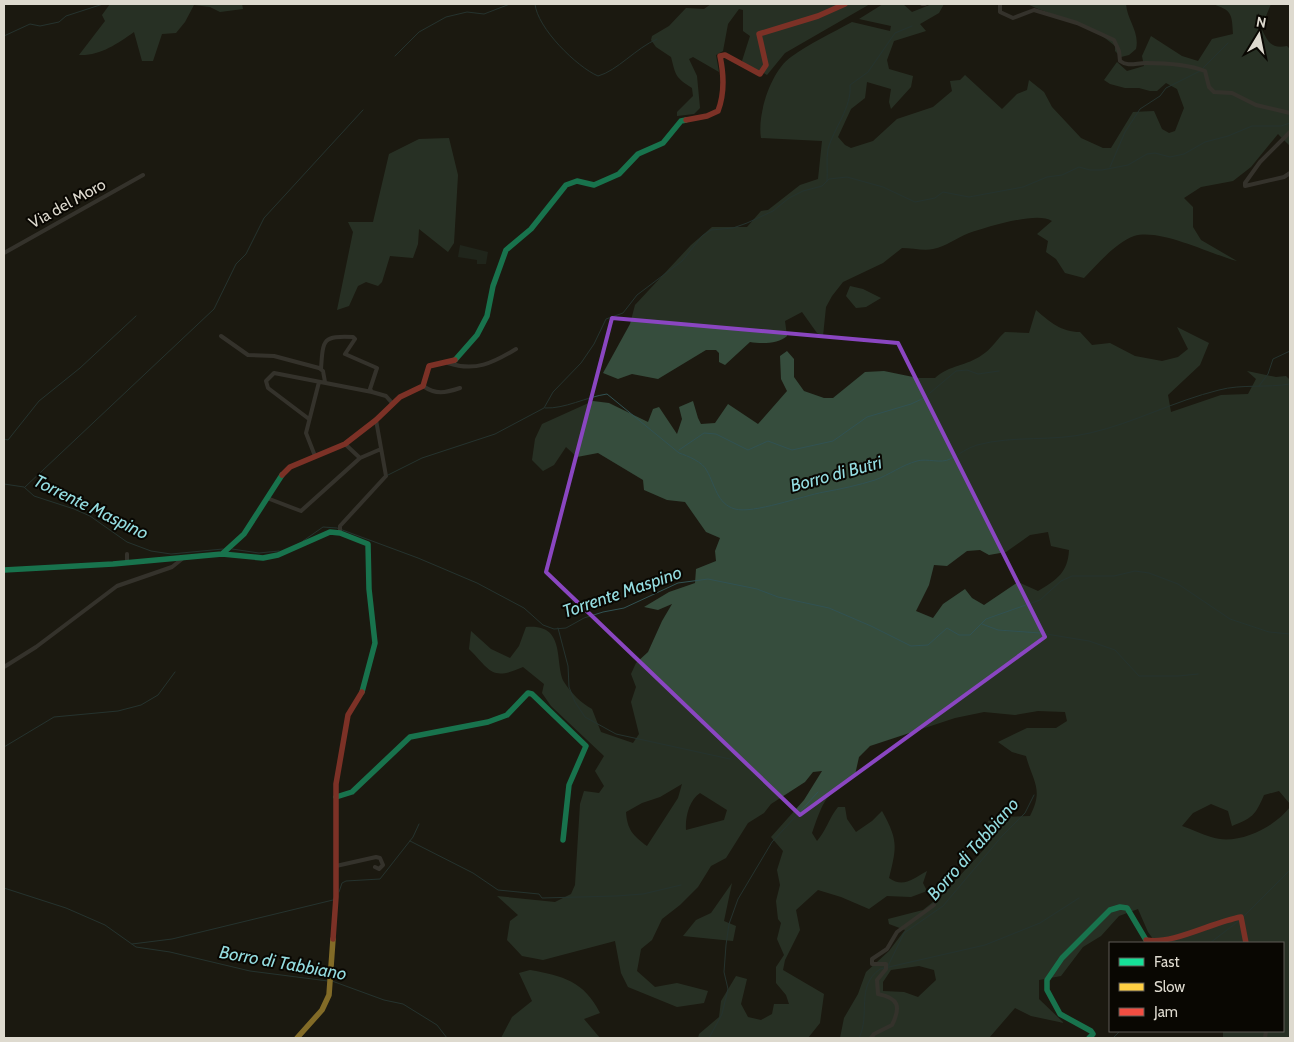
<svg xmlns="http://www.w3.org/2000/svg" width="1294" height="1042" font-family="Cabin,sans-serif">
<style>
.green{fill:#263329}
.forest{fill:#364d3d;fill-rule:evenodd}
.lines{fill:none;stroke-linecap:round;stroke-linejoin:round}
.stream{stroke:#315253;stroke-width:1}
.street{stroke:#53504d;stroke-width:4}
.fast{stroke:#16e098;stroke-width:5.5}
.slow{stroke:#ffcf43;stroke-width:5.5}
.jam{stroke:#f24e42;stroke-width:5.5}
.marked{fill:none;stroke:#8a46c1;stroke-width:4;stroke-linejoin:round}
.labels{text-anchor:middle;stroke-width:4;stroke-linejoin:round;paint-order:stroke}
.street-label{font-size:16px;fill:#dedacf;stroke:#090702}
.water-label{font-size:18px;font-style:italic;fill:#94dce0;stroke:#090702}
</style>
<rect width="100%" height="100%" fill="#1c1910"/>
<path class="green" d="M460,245L488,252L486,264H477V260L458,257Z"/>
<path class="forest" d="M110,4H242L243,9L220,12L210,7L194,5L185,22L176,33L162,34L153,61H142L134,32C117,44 100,56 79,55L105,21L102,15Z
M711,4H870L785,53L767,75C759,69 749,68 742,61L750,36L743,31V10L739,9L728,24L723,51L716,55L719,72L693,57L689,59L697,76L700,108L694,114L677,116V112L693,96L692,88C675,77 676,76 671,57L656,47L651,40L652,36L669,26L686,8L704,9Z
M883,4H903L912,12L932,4H944L939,13L920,24L926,31L894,41L887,60L889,69L913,76L911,87L891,109L889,102L891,89L867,82L865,98L851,109L838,137L845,145L851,148L873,141L897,119L933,107L952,91L950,81L960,80L965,75L1002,109L1017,94L1027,90L1029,80L1044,92L1052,107L1081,138L1103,148H1111L1133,112L1154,111L1162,129L1169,133L1175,131L1184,108L1177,89L1166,83L1157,91H1150L1139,88H1125L1110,84L1104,80L1117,62L1127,71L1144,66L1142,56L1151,36L1182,56L1198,61L1212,39L1233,34C1232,14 1232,10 1212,4H1271L1261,28C1268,42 1271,49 1287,46L1290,49V146L1278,134L1251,167L1233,181L1201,187L1184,198L1193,207V227L1201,240L1237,261C1210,254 1160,228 1134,236C1115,243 1098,264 1084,278L1065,273L1056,259L1046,252L1048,241L1037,234L1052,221C1037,211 987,227 969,233C956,238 947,246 933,249C924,251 912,248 902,248L883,263L843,282L832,296L826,307L823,336L817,333L802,312L785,321L787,336C779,344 761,344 750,342L725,365L719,362V353L716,350H706L658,379L632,374L618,379L603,373L630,324L635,305L691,245L712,227H747L761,211L768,210L800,185L818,179L822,141L761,138C757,114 771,71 791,57C810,43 832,33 852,22L890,31L891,26L859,19Z
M1027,4H1126C1127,20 1140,32 1136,49L1129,55L1121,57L1115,51V46C1090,23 1057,18 1027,4Z
M449,138L458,175L454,243L448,252L419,229L418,244L413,258L390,256L382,282L378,286L366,282L358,286L349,306L337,310L353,232L348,222H373L389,154L419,139Z
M850,286L863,289L881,298L866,307L856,308L846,296Z
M1036,310C1050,322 1061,332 1080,332L1092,345L1110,343L1135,356L1162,361L1178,357L1188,349L1177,327L1209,343L1200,365L1168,395L1171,412L1221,395L1248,394L1256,379L1247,371L1276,377L1286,376L1290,380V804L1279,791L1264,795C1255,816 1252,818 1232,826L1228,811L1211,804L1193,813L1182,826C1191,829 1201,834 1211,837C1237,846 1274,828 1290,807V1038H1223V1031H1283V943H1156L1148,932L1138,909L1119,916L1101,936L1083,947L1061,976L1039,980V999L1064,1023L1031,1016L1015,1008L989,1038H840L844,1018L858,994L866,972L889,951L905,930L889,924L888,919L923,910L943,894L988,845L991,832L988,821L1000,817L1030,816C1044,789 1033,782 1026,756L1012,752L998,742L1027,728H1056L1067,721L1065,712L1038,711L1015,715L984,712L955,718L870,746L859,757L855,775C825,795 824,799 812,833L817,841C826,831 829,818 838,807H845L847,819L856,832L872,821L882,811C898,840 897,846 889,878C903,888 913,879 927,871L923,883L927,891L911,897L887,896L869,909L841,897L818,890L796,910L800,930L785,960L783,970L824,994L820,1023L808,1038H698L699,1034L719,1017L721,1001L736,976L747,979L741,1004L748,1017L761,1020L772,1014L774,1004H789L786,995L776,983V967L784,955L777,939L781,923L778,919L776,901L780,885L777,870L783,851L771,837L804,800L822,771L813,772L805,782L771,804L764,813L748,823L726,858L711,866L698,887L680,905L662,919L652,940L641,949L637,971L655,987L677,983L708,991L704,1003L677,1007L628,987L621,973L615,941L543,960L522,956L507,940L510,921L518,915L497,896L555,902L571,894L575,885L580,804L584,791L599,793L604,786L595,771L604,756L551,706L542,693L544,684L523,667C491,681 491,671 469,649L471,631L491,649L510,658L519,646L526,627C567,623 554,663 564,682C570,692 582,704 592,709L601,732L633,743L639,734L631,702L636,687L631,674L636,663L648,652L662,621L672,604L658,610L644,607L669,592L695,583L696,569L716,561L715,551L720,538L706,532L685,502L667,500L644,490L643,480L598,453L577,457L566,447L554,465L543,471L532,460L535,439L542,424L593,401L609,403L648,422L653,409L659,407L677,434L682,419L679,407L693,401L698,418L701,424L715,423L728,404L758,424L787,391L781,379L780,356L787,351L794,359V377L804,391L824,398H833L865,372L884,371L918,378H935C949,365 967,366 982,355C991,350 997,339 1005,332L1029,333ZM1048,532L1051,546L1069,550C1068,572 1057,580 1038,591L1018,582L984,605L972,598L965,589L943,604L933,618L916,611L929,585L934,565L947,566L967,551L980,550L989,555L1006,552L1030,535ZM682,784L678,798L647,846C633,836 627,829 626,812L642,803L660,797ZM700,793L727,810L724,820L686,830C685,818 689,800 700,793ZM919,966L934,970L936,980L918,997L904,992L883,991V982L891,970Z
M732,883L724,921L736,926L733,941L683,936L696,920L711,913Z
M530,970C563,976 584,981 600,1013L584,1019L600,1038H501L512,1017L532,1001L519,973Z"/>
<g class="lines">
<path class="stream" d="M535,4C537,28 577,67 598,76C617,71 636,48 657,39
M4,36L30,24L40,26L59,22L66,16L103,4
M395,56L419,32L446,17L467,12L484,14L510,4
M1203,68L1228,43
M1110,167L1125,132L1140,109L1160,96L1166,88L1200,71
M827,181C828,171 826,160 828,149C834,128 852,107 850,85L868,72L895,33L912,26
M1259,386L1268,374L1273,359L1290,351
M545,408C565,409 586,397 607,394L679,453C688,456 703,462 707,471C715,485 717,504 735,509C753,514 802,496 824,492C841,489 859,485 875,480C889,475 902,465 917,461C927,458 941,464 950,459C960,454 967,448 977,445C1014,435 1053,442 1090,433C1134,423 1174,401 1219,390C1241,384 1267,388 1290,384
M4,439L8,440L39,401L80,368L136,316
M679,450L704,433L716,434L748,450L768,441L792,450L833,441L867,417L911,404L924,398L956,371L967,370L978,374L999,371
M388,475L422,458L495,434L544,408L553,392L581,363L594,344L606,319L623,313L637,295L682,261L702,236L711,230L733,228L747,223L773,211L789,198L803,191L822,186L829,179L847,177L883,187L915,202L935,198L943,192L969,197L1023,187L1047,177L1062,175L1079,167L1090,170H1102L1128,165L1147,154L1155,153L1170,157L1184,154L1205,142L1228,136L1252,126H1281L1290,123
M4,484L24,487L34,496L74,509L90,516L127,542L151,551L171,554L223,549
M25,487L214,309L236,264L246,254L264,218L363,110
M303,541L323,527L337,528L418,558L477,583L524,608L543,625L554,629L566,628L584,618L603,612L624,608L678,583L708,579L757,589L778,597L829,608L871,626L911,646L928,645L947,628L959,635H970L986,619L1040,600L1061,581L1072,576H1114L1135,571L1149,573L1178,584L1230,619L1269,632L1290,634
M232,549L259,553L279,551
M982,624L998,630L1040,633L1089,641L1115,650L1139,676H1178L1198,674
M558,628L568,666L569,687L575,702L585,717L616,734L730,759
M4,747L54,717L118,711L141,705L158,695L175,672
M410,841L473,873L498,890L539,894L542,898L616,896L643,894L681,885
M4,888L66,908L105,925L136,947L170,952L250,971L328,981
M339,892L342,883L346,881L380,879L413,837L419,824
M1243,917L1290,870
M1210,943L1240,920
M132,944L172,939L333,900
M888,966L904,933L943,906L1002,836L1025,813L1034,795
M332,981L384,1000L403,1004L437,1025L447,1038
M709,1038L722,1014L728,989L724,972L726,945L729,924L738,899L772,842L818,792
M859,1038C871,1014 855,987 880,969L985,945L1040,923L1079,898
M1113,1038L1120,1031"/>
<path class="street" d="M922,4H925
M1000,4V12L1013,18L1034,10L1077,23L1114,40L1119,51L1120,61C1128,67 1136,63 1146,63C1166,63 1187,64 1205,71L1209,87L1214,92L1232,93L1256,105L1290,113
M1290,132L1260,162L1245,183V186L1284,177L1290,173
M4,253L143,175
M221,336L248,355L274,356L319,368L323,371L325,382
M448,363C475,372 493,363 516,349
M321,369C323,338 323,336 353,337L355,339L345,354L377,368L370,389L372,392L386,396L393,404
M423,386C436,395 445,393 460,388
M309,419L268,388L266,381L274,373L372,392
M345,444L360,458
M315,456L306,433L319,382
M267,498L301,511L360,458L381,449
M340,533V526L386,476L376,420
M127,554V563
M4,667L36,647L117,586L172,567L182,559
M336,866L376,857L380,858L383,865L379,869L375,867
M871,1038L874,1034L892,1025C901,1007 899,998 878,994L877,980L886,969V964H872V959L887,949L897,932L934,905
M1265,1038L1266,1031"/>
<path class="fast" d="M455,360L477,335L487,316L493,286L506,250L531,229L566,185L577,181L594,185L619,174L638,154L663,143L681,121L686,120
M222,554L263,558L278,555L330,532L340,533L368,544L369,589L375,643L362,692
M4,570L113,564L222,554L244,534L282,475
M336,797L352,792L410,737L488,722L507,715L528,693L532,694L586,746L569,785L563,840
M1089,1038L1093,1034L1091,1031L1060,1014L1047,990V980L1062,958L1110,910L1120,907L1127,908L1146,940"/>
<path class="slow" d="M297,1038L322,1010L329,995L333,939"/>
<path class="jam" d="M686,120L707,116L718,111C725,93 724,75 720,56L725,55L760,74L766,65L759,34L818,16L845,4
M282,475L290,467L345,444L376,420L400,397L423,386L429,366L455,360
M333,939L336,897V784L348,715L362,692
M1146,940C1173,945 1212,922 1241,917L1246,943"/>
</g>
<path d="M0 0H1294V1042H0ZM612,318L898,343L1045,637L800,815L546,572Z" fill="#1c1910" fill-opacity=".55" fill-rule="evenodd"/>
<path class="marked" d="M612,318L898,343L1045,637L800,815L546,572Z"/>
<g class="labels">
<g class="street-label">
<text transform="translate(67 203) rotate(-29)" y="6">Via del Moro</text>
</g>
<g class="water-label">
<text transform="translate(836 474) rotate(-15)" y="6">Borro di Butri</text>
<text transform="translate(91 507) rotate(26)" y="6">Torrente Maspino</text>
<text transform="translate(622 592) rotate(-19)" y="6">Torrente Maspino</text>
<text transform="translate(973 849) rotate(-49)" y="6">Borro di Tabbiano</text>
<text transform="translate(283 963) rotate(10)" y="6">Borro di Tabbiano</text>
</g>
</g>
<rect width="1294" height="1042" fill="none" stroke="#dedacf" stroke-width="10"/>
<rect x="1109" y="942" width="175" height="90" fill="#090702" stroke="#5e5b54"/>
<rect x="1119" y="958" width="25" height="8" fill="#16e098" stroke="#5e5b54"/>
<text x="1154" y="967" font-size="15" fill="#dedacf">Fast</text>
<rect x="1119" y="983" width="25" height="8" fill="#ffcf43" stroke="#5e5b54"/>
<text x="1154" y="992" font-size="15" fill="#dedacf">Slow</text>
<rect x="1119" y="1008" width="25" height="8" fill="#f24e42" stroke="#5e5b54"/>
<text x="1154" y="1017" font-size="15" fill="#dedacf">Jam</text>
<g transform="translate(1259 35) rotate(10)" stroke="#090702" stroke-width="4" paint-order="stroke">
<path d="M0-4L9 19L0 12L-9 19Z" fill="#dedacf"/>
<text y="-8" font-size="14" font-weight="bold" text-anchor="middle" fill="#dedacf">N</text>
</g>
</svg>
